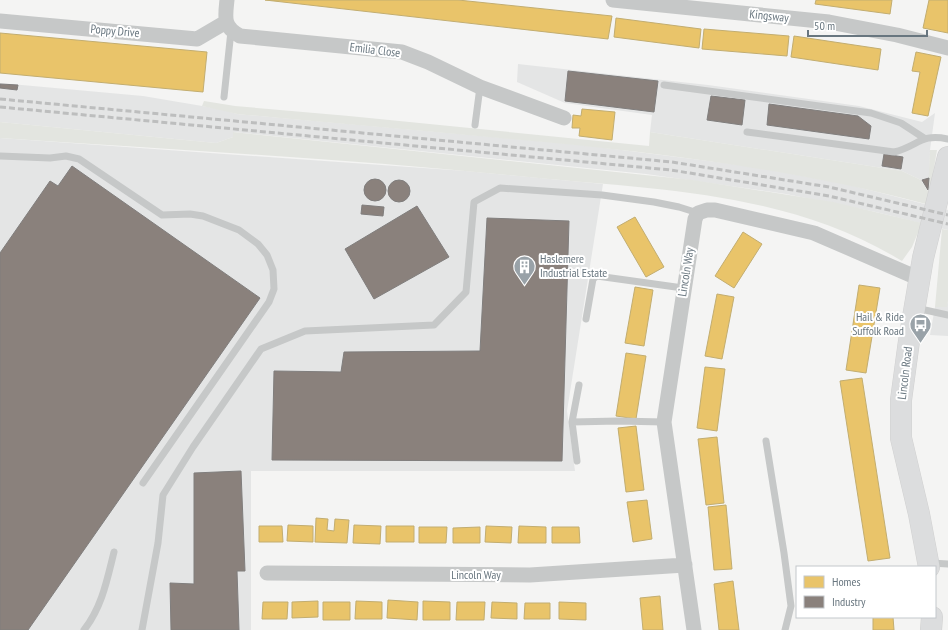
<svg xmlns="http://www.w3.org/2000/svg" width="948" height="630" font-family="'PT Sans Narrow',sans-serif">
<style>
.built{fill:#e4e5e5}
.green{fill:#e3e5e0}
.homes{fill:#e9c46a;stroke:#c2ad70}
.industry{fill:#8a817c;stroke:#807e7d}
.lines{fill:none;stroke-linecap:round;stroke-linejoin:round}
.secondary-casing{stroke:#d0d0d0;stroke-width:22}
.lane{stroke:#c6c8c8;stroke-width:7}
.street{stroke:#c6c8c8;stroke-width:15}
.secondary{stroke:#dcddde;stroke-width:21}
.rail{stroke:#bdbebe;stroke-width:3;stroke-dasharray:6 3;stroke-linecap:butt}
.labels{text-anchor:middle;stroke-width:4;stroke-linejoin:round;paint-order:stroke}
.street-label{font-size:12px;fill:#68767f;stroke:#fff}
.poi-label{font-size:12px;fill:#68767f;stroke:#fff;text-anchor:start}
</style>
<rect width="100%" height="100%" fill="#f4f4f3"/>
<path class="built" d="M518,64L708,85L859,106L922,122L935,113L930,150L929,192L921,180L902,171L650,132L652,115L565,103L517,82Z
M0,83L143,96L220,109L237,114L582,145L756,167L846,184L948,210V230L876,212L786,194L646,174L234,132L233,137L216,143L0,122Z
M0,138L466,171L603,184L567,411L575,471H251V630H0Z
M948,301V336L930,335L935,307H946Z"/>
<path class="green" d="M204,101L235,106L349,116L649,146L650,132L902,171L921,180L928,191L930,150H937L930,192L926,204C782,166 636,150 488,137C404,129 320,122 237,114L202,106Z
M0,122L216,143L233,137V132L693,180L833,202L922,223L912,247L902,261C786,191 659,190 528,177C353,159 176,150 0,138Z
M942,229L948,230V301L947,307H935Z"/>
<path class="homes" d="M265,0H458L612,16L608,39Z
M816,0H892L890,14L815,4Z
M929,0H948V33L923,28Z
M616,18L701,29L699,48L614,37Z
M704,29L789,36L787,56L702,49Z
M0,33L207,52L203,92L0,73Z
M794,36L881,49L878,70L791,57Z
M916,52L941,57L928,116L912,113L920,72L912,71Z
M582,109L615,112L612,140L579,136L580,128H572L573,115L581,116Z
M635,217L664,267L646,277L617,227Z
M743,232L762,244L734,288L715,276Z
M859,285L880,288L866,373L846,370Z
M635,287L653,290L644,346L625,343Z
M717,294L734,297L722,359L705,356Z
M626,353L646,356L636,419L616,416Z
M705,367L725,369L717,431L697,428Z
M862,378L890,558L868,561L840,381Z
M636,426L644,490L626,492L618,428Z
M717,437L724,503L706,505L698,439Z
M647,500L652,539L633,542L627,502Z
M726,505L732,569L714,570L708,507Z
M316,518L328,519L327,530L334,531L335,519L349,520L347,543L315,542Z
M288,525L313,526V542L287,541Z
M354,525L381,526L380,544L353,543Z
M259,526H282L283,542H259Z
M386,526H414V542H386Z
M486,526L512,527L511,543L485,542Z
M519,526L546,527V543H518Z
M419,527H447L446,543H419Z
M480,527V543H453V528Z
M552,527H579L580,543H552Z
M733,581L739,630H719L714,584Z
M660,596L663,630H643L640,598Z
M388,600L418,602L417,620L387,618Z
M318,601V617L292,618V602Z
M356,601L382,602V619H355Z
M423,601L450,602V620H423Z
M263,602H288L287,619H262Z
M323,602H350V620H323Z
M457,602H485L484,620H456Z
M492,602L517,603V619L491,618Z
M559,602L586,603V620L559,619Z
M525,603H550V619H524Z
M873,617H893L894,630H873Z"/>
<path class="industry" d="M568,71L658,81L654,112L565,101Z
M0,84L18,85L17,90L0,88Z
M711,96L745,100L742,125L707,120Z
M769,104L858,116L871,126L869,139L767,125Z
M884,154L903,157L901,169L882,166Z
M72,166L260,298L28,630H0V253L50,181L58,186Z
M929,178L928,190L922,180Z
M364 190a11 11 0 1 1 22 0a11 11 0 1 1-22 0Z
M388 191a11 11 0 1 1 22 0a11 11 0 1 1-22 0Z
M362,205L384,207L383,216L361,214Z
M417,206L449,257L374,299L345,249Z
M487,218L569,221L562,461L272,460L274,371L341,372L344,352L480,351Z
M241,471L245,571H237L239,630H171L170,583L194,584V473Z"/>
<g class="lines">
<defs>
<path id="secondary" d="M929,567L919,514L901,438V400L909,341L923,258L948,157
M931,630L932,617"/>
</defs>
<use href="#secondary" class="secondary-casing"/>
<path class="lane" d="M664,85L871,113L901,123L924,138
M224,97L231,31
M475,125L480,87
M747,132L894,152C919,146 920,133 948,139
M0,156L50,158L66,156L79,159L162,215L190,214L203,216L239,230L258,244L267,255L273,270L274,289L269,302L143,483
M916,308L948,315
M586,319L593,279L597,276L683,288
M572,422L618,421L664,422
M766,441L784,553L791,606L785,630
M577,461L572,422L579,385
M931,563L948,564
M84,630C102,607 107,580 114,552
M142,630L158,543L163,495L193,447L261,349L305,331L434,325L466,292L474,202L500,188L602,195L654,202L679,207L698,213"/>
<path class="street" d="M227,0C225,18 223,27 240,36L402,52L428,62L480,87L564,118
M613,0L829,22L897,35L948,48
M0,21L197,39L226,22
M267,573L530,575L685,565
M694,630L664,422L695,219L698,213L707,210H715L814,233L920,279"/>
<use href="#secondary" class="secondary"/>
<path class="rail" d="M0,99L672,162L829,187L948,215
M0,107L671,170L829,196L948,224"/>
</g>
<defs>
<symbol id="building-pin" viewBox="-11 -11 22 30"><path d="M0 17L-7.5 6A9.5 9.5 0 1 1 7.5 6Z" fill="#99a2a8" stroke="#fff"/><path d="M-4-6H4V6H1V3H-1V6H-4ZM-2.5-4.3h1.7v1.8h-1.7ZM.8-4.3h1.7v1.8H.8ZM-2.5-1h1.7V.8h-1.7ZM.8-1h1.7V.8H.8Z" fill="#fff"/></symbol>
<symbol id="bus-pin" viewBox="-11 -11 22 30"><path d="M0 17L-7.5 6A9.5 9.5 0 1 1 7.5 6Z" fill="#99a2a8" stroke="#fff"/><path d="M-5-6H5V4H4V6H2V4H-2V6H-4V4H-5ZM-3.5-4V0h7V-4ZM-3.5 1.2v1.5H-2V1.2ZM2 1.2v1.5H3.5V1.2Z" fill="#fff"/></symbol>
</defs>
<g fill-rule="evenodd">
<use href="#building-pin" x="512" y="254" width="25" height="34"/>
<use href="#bus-pin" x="908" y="312" width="25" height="34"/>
</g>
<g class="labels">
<g class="street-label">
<text transform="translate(769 16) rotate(6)" y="4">Kingsway</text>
<text transform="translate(115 31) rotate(5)" y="4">Poppy Drive</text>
<text transform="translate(375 50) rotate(7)" y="4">Emilia Close</text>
<text transform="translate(686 272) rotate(-81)" y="4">Lincoln Way</text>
<text transform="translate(905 373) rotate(-83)" y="4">Lincoln Road</text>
<text x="476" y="579">Lincoln Way</text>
</g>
<g class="poi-label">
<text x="540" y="263">Haslemere<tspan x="540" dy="14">Industrial Estate</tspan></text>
<text x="904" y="321" text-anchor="end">Hail &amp; Ride<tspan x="904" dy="14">Suffolk Road</tspan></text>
</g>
</g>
<rect x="796" y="566" width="140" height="52" fill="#ffffff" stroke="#c3c8cc"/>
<rect x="804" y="576" width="20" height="12" fill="#e9c46a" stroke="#c3c8cc"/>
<text x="832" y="586" font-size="12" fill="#68767f">Homes</text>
<rect x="804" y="596" width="20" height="12" fill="#8a817c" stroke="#c3c8cc"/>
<text x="832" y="606" font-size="12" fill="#68767f">Industry</text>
<path d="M808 30v6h119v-6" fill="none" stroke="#68767f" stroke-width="2"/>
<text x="814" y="30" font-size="12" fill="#68767f" stroke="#ffffff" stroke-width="3" paint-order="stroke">50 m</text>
</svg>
